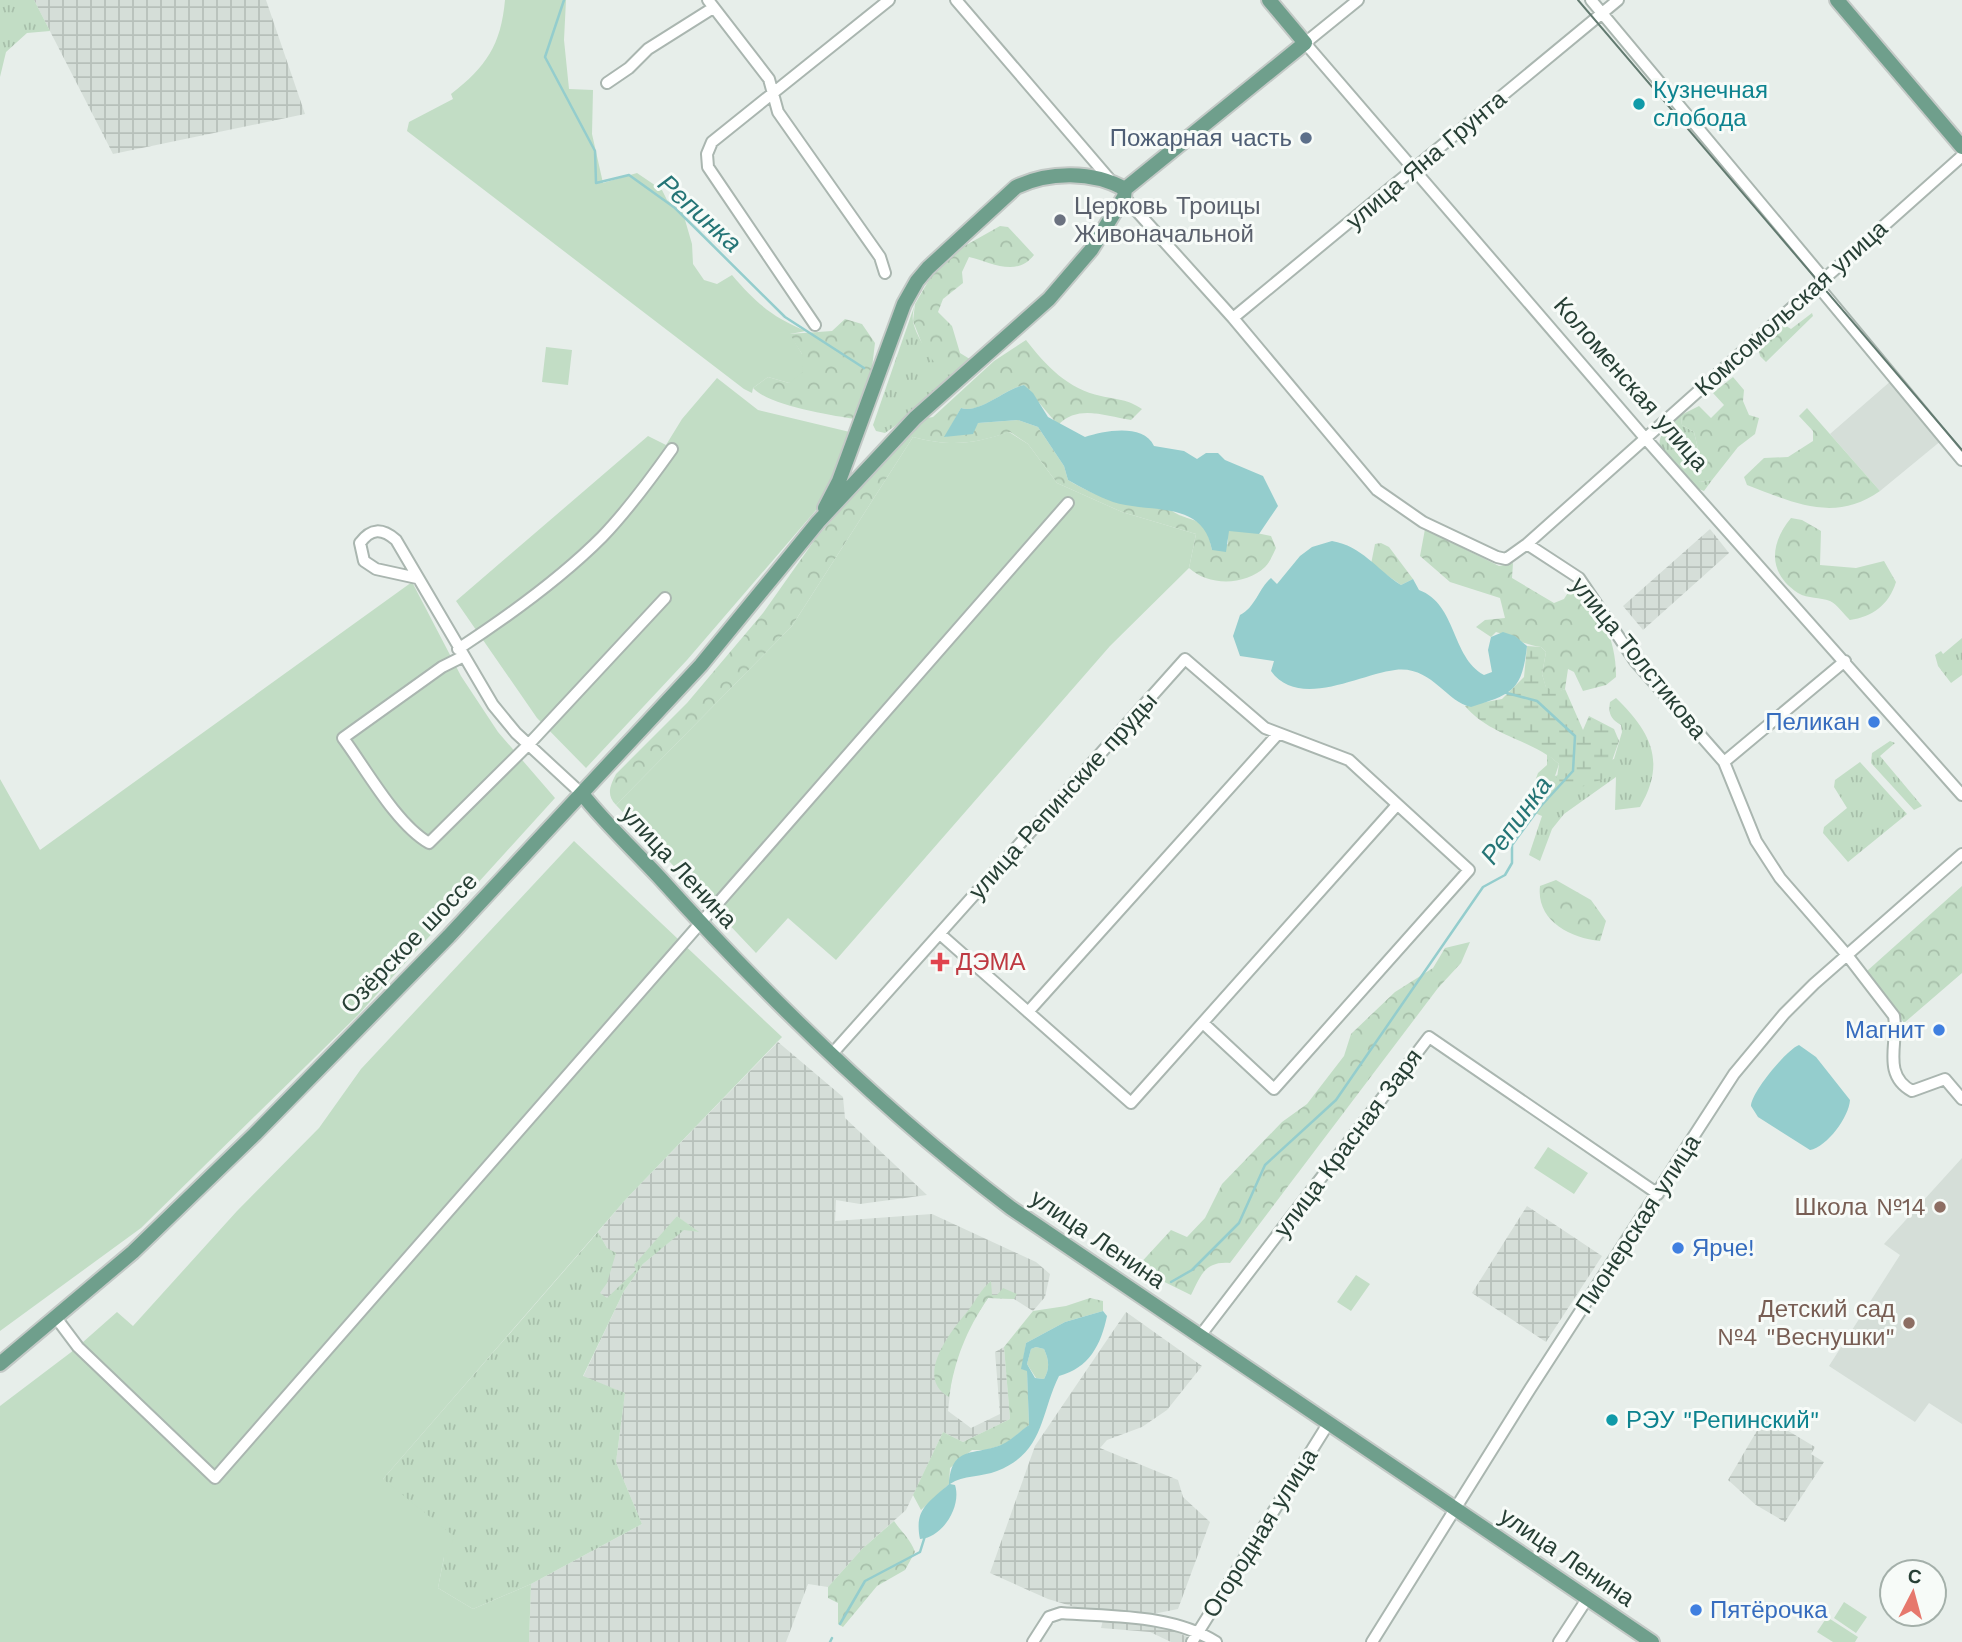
<svg xmlns="http://www.w3.org/2000/svg" width="1962" height="1642" font-family="'Work Sans',sans-serif">
<style>
.built{fill:#d5ded8}
.industrial{fill:url(#industrial-grid)}
.grass{fill:url(#grass-tufts)}
.forest{fill:url(#forest-crowns)}
.wetland{fill:url(#wetland-marsh)}
.green{fill:#c2ddc5}
.water{fill:#94cdcd;fill-rule:evenodd}
.lines{fill:none;stroke-linecap:round;stroke-linejoin:round}
.stream{stroke:#94cdcd;stroke-width:2.5}
.minor-casing{stroke:#aab6b0;stroke-width:14}
.major-casing{stroke:#c3c9c6;stroke-width:18}
.minor{stroke:#fff;stroke-width:10}
.major{stroke:#6f9f8c;stroke-width:14}
.tram{stroke:#627a70;stroke-width:2}
.culture-dot{fill:#0f9aa8;stroke:#f7fbf8;stroke-width:2.5}
.service-dot{fill:#5c6f8a;stroke:#f7fbf8;stroke-width:2.5}
.worship-dot{fill:#6b7280;stroke:#f7fbf8;stroke-width:2.5}
.shop-dot{fill:#3f7fe0;stroke:#f7fbf8;stroke-width:2.5}
.health-dot{fill:#e0444e;stroke:#f7fbf8;stroke-width:2.5}
.education-dot{fill:#8d6e63;stroke:#f7fbf8;stroke-width:2.5}
.labels{text-anchor:middle;stroke-width:6;stroke-linejoin:round;paint-order:stroke}
.culture-label{font-size:24px;fill:#0d838f;stroke:#f7fbf8;text-anchor:start}
.service-label{font-size:24px;fill:#4e5e75;stroke:#f7fbf8;text-anchor:end}
.street-label{font-size:24px;fill:#273f35;stroke:#f7fbf8}
.worship-label{font-size:24px;fill:#5b616d;stroke:#f7fbf8;text-anchor:start}
.shop-label{font-size:24px;fill:#366cbe;stroke:#f7fbf8;text-anchor:end}
.health-label{font-size:24px;fill:#be3a42;stroke:#f7fbf8;text-anchor:start}
.education-label{font-size:24px;fill:#785e54;stroke:#f7fbf8;text-anchor:end}
.water-label{font-size:26px;font-style:italic;fill:#257576;stroke:#f7fbf8}
</style>
<defs>
<pattern id="industrial-grid" width="8" height="8" patternUnits="userSpaceOnUse" patternTransform="scale(1.75)"><rect width="8" height="8" fill="#d5ded8"/><path d="M0 4h8M4 0v8" fill="none" stroke="#b7c0ba"/></pattern>
<pattern id="grass-tufts" width="24" height="20" patternUnits="userSpaceOnUse" patternTransform="scale(1.75)"><rect width="24" height="20" fill="#c2ddc5"/><path d="M3 7l-1-3M5 7V3M7 7l1-3M15 17l-1-3M17 17v-4M19 17l1-3" fill="none" stroke="#a7bfaa"/></pattern>
<pattern id="forest-crowns" width="20" height="18" patternUnits="userSpaceOnUse" patternTransform="scale(1.75)"><rect width="20" height="18" fill="#c2ddc5"/><path d="M2 6a3 3 0 1 1 6 0M12 15a3 3 0 1 1 6 0" fill="none" stroke="#a7bfaa"/></pattern>
<pattern id="wetland-marsh" width="20" height="14" patternUnits="userSpaceOnUse" patternTransform="scale(1.75)"><rect width="20" height="14" fill="#c2ddc5"/><path d="M1 5h8M5 5V1M11 12h8M15 12V8" fill="none" stroke="#a7bfaa"/></pattern>
</defs>
<rect width="100%" height="100%" fill="#e7eeea"/>
<path class="built" d="M1892,380L1942,440L1880,491L1830,434Z
M1962,1158V1424L1929,1403L1915,1422L1829,1366L1900,1255L1884,1244Z"/>
<path class="industrial" d="M34,0H266L305,114L113,154Z
M1710,529L1729,553L1643,630L1623,606Z
M778,1042L843,1097L845,1118L927,1195L860,1204L836,1200L835,1221L932,1214L1036,1262L1050,1274L1045,1297L1033,1311L1014,1299L988,1298L965,1333L953,1367L948,1411L971,1428L1000,1414L995,1352L1004,1347L1010,1419L963,1442L943,1432L906,1510L862,1549L828,1587L808,1584L786,1642H529L531,1584L642,1524L616,1462L625,1393L583,1377L624,1291L643,1264L684,1229L698,1232L677,1216L637,1270L607,1299L599,1293L607,1248L598,1232L627,1198Z
M1527,1206L1602,1256L1546,1342L1472,1293Z
M1126,1312L1202,1366L1167,1410L1142,1427L1107,1440L1100,1448L1178,1480L1183,1497L1210,1522L1178,1609L1138,1617L1091,1612L1048,1599L990,1573L1035,1446Z
M1765,1417L1815,1447L1811,1454L1824,1462L1785,1522L1756,1505L1728,1480Z
M1103,1620L1153,1622L1190,1638L1188,1642H1171L1150,1632L1101,1628Z"/>
<path class="grass" d="M0,0H34L50,31L27,33L6,52L0,77Z
M915,304C914,308 912,316 913,321C916,339 938,370 955,373L895,426L885,433L876,431L873,425Z
M1681,415L1682,425L1694,432L1698,449L1690,464L1700,482L1712,480L1704,491L1696,488L1661,450C1655,434 1670,426 1681,415Z
M1962,638V675L1951,683L1938,666L1935,655L1941,651L1943,654Z
M1616,698C1650,731 1667,761 1640,807L1615,810L1616,777L1564,814L1552,829L1540,861L1529,855L1542,816L1525,809L1538,773L1547,765V754L1559,764L1555,776L1614,759L1622,732L1621,725C1611,719 1608,714 1610,702Z
M1890,741L1895,743L1880,756L1922,806L1914,810L1871,763L1872,753Z
M1860,762L1907,814L1848,862L1823,833L1824,827L1847,808L1834,787L1835,780Z
M677,1216L699,1232L684,1230L643,1264L624,1291L583,1376L625,1393L616,1462L642,1524L531,1584L473,1609L438,1588L444,1557L383,1479L598,1232L607,1248L616,1253L607,1283L600,1293L607,1298L636,1270L634,1265Z"/>
<path class="forest" d="M1000,226L1008,227L1034,255C1016,278 991,262 969,257L962,272L963,283L943,299L938,312L952,326L960,353L973,361L955,373L947,372L935,363L924,349L913,321L915,304L933,273L961,248Z
M1812,313L1813,316L1766,362L1760,356L1758,347L1768,333L1783,324L1791,329Z
M845,319L862,324L875,343L870,384L856,419C832,416 768,405 753,388L768,377L789,383L802,354L789,334L832,331Z
M1026,340C1046,366 1068,389 1101,396C1118,400 1127,399 1142,409L1131,420C1105,416 1078,404 1058,425L1024,385C1004,389 981,414 961,408L945,437L978,423L1018,420L1038,427L1064,466L1068,480C1102,501 1129,504 1168,508C1190,526 1205,510 1212,550L1228,544V531L1237,529L1271,536L1276,548C1273,554 1270,562 1265,567C1245,586 1208,586 1189,568L1196,534L1122,512L1057,483L1028,444L1010,432C972,444 952,447 913,437L792,626L616,805C606,795 610,786 616,774L687,703L763,613L816,538L922,419L933,417L994,361Z
M1733,377L1744,390L1743,401L1749,415L1759,418L1755,434L1738,447L1712,480L1700,482L1692,475L1690,464L1698,449L1694,432L1682,425L1681,415L1699,406L1711,418L1724,405L1713,393Z
M1807,408L1880,491C1835,523 1794,503 1747,485L1744,477L1764,458L1788,457L1813,441V431L1799,416Z
M1791,518L1802,520L1821,531L1820,565L1856,568L1884,561L1896,582C1889,605 1872,617 1850,620C1844,615 1837,604 1830,601C1820,597 1808,599 1798,593C1767,573 1770,543 1791,518Z
M1425,529L1499,566L1513,563L1512,578L1554,603L1564,599L1574,583C1601,603 1617,644 1616,677L1606,685L1583,691L1574,672L1568,669L1565,689L1556,693L1546,688L1542,674L1546,652L1541,647C1524,645 1513,637 1496,632L1491,637L1476,627L1485,620L1505,618L1500,598L1450,582L1420,556Z
M1381,543L1389,547L1413,579L1401,585L1371,564L1375,544Z
M1556,880L1591,900L1606,921L1600,941C1569,938 1536,920 1540,886Z
M1962,886V973L1904,1023L1867,971Z
M1470,942L1461,963L1438,988L1230,1263C1205,1261 1201,1275 1191,1295L1136,1268L1171,1230L1187,1237L1205,1218L1222,1184L1282,1122L1307,1104L1344,1056L1351,1034L1395,992L1433,968L1445,948Z
M991,1281L992,1295H997L1003,1288L1017,1294L1014,1299L988,1298C966,1331 955,1359 949,1397C914,1378 950,1332 967,1312C975,1302 980,1290 991,1281Z
M1090,1298L1103,1301V1311L1065,1322L1026,1343L1022,1369L1027,1370L1029,1425L1005,1444L986,1450H972L950,1468L949,1484L921,1510L913,1495L943,1432L963,1442L1010,1419L1004,1347L1033,1311L1066,1306Z
M894,1521C902,1533 910,1538 915,1552L905,1570L877,1586L843,1627L838,1624V1603L828,1598V1587L862,1549Z"/>
<path class="wetland" d="M1527,646L1541,647L1546,652L1542,674L1546,687L1556,692L1565,689L1583,730L1589,716L1614,729L1619,741L1606,778L1573,790L1555,791L1559,764C1531,739 1490,736 1465,706L1502,699L1524,677Z"/>
<path class="green" d="M505,0H566L564,40L569,89L593,90L592,134L603,183L637,173L662,190L667,200L683,213L692,244L693,264L704,280L717,284L732,275C756,303 772,317 806,331L790,334L802,354L803,372L789,383L768,377L753,388L752,393L744,389L407,131L409,122L453,99L451,94C486,67 501,45 505,0Z
M546,347L572,350L568,385L542,382Z
M717,378L758,410L854,433L817,509L687,660L586,768L537,718L456,601L648,436L666,445L682,419Z
M1009,432L1028,444L1057,483L1122,512L1196,534L1189,568L1110,646L836,960L788,918L756,953L616,805L792,626L913,437C952,447 972,444 1009,432Z
M412,582L461,676L498,732L555,798L358,1015L141,1228L0,1331V779L40,850Z
M574,841L782,1037L627,1198L383,1479L455,1537L444,1557L438,1588L473,1609L531,1584L529,1642H0V1406L74,1350L117,1312L133,1326L237,1211L319,1128L361,1069Z
M1548,1147L1588,1173L1574,1194L1534,1168Z
M1356,1275L1370,1284L1351,1311L1337,1302Z
M1036,1347L1044,1349C1049,1360 1050,1368 1044,1379L1036,1378L1027,1364L1031,1349Z
M1844,1602L1867,1617L1856,1633L1834,1618Z
M1827,1617L1858,1637L1855,1642H1833L1817,1632Z"/>
<path class="water" d="M1024,385L1033,393L1048,417L1085,437C1104,431 1143,423 1154,446L1184,451L1197,459L1206,453H1218L1225,460L1263,476L1278,506L1259,534L1229,531L1226,552L1212,550C1203,499 1150,514 1113,502C1097,496 1082,488 1068,480L1064,466L1038,427L1018,420L978,423L973,434L944,437L961,408C980,414 1005,389 1024,385Z
M1332,541C1362,546 1376,569 1401,585L1413,579L1419,590C1457,604 1451,657 1484,675L1492,672L1488,650L1491,637L1503,632L1515,636L1527,646C1522,691 1512,694 1471,707C1446,702 1431,665 1395,670C1360,674 1299,710 1271,671L1274,661L1240,656L1233,636L1240,615C1255,608 1259,588 1271,578L1277,584L1300,556L1312,547Z
M1799,1045L1816,1057L1850,1100C1849,1117 1827,1147 1810,1150L1758,1117L1751,1106C1751,1093 1786,1050 1799,1045Z
M1103,1311L1107,1316C1101,1345 1089,1368 1059,1376C1040,1414 1045,1452 997,1471C982,1477 963,1475 950,1484L955,1485C962,1507 942,1538 920,1539C914,1509 928,1503 949,1484C952,1445 973,1456 1001,1445C1011,1441 1020,1431 1029,1425L1027,1371L1021,1369L1026,1343L1065,1322ZM1036,1347L1044,1349C1049,1360 1050,1368 1044,1379L1035,1378L1027,1364L1031,1349Z"/>
<g class="lines">
<path class="stream" d="M564,0L545,57L595,151L596,183L629,175L675,208L785,317L864,368
M1171,1282L1192,1270L1239,1223L1265,1165L1336,1100L1483,887L1505,875L1512,863V845L1540,807L1573,771L1575,736L1537,701L1503,692
M840,1624L865,1581L920,1552L925,1536
M830,1642L832,1638"/>
<defs>
<path id="minor" d="M708,0L769,79L778,112L880,257L885,273
M956,0L1112,182
M1358,0L1305,43L1645,438L1962,795
M1591,0L1824,279
M607,83L629,68L648,49L713,8
M1124,197L1233,318L1377,490L1423,522L1497,557L1506,559L1527,544L1962,156
M1817,285L1962,460
M1233,318L1618,0
M815,325L708,167L707,154L712,142L889,0
M1527,544L1579,578L1635,661L1724,762L1756,841L1780,878L1847,955L1894,1016C1899,1042 1881,1074 1912,1091L1945,1079L1962,1099
M417,578L376,569L364,561L360,543C371,528 382,528 396,540L493,705L516,733L583,795
M458,649C507,617 560,579 602,537C628,510 650,480 672,449
M462,657L442,667L343,738C366,769 396,824 429,843L530,743L665,598
M1724,762L1845,661
M940,934L1131,1103L1397,805
M1028,1012L1277,735
M831,1055L1185,659L1265,728L1349,760L1469,870L1274,1089L1203,1023
M57,1319L78,1347L215,1478L1068,503
M1200,1336L1429,1037L1658,1194
M1033,1642L1049,1617L1061,1613C1112,1617 1171,1614 1216,1642
M1192,1642L1328,1424
M1372,1642L1530,1389L1734,1074L1784,1014L1814,984L1962,854
M1559,1642L1587,1599"/>
<path id="major" d="M1837,0L1962,147
M825,508L839,481L904,304L917,281L928,268L1016,187C1049,171 1093,171 1125,189
M583,795C606,824 634,850 659,877C767,997 882,1110 1011,1208L1652,1642
M0,1364L133,1252L255,1134L449,936L701,665L818,522L915,418L1049,299L1091,250L1124,197L1125,189L1305,43L1269,0"/>
</defs>
<use href="#minor" class="minor-casing"/>
<use href="#major" class="major-casing"/>
<use href="#minor" class="minor"/>
<use href="#major" class="major"/>
<path class="tram" d="M1578,0L1962,450"/>
</g>
<g class="culture-dot">
<circle cx="1639" cy="104" r="7"/>
<circle cx="1612" cy="1420" r="7"/>
</g>
<circle class="service-dot" cx="1306" cy="138" r="7"/>
<circle class="worship-dot" cx="1060" cy="220" r="7"/>
<g class="shop-dot">
<circle cx="1874" cy="722" r="7"/>
<circle cx="1939" cy="1030" r="7"/>
<circle cx="1678" cy="1248" r="7"/>
<circle cx="1696" cy="1610" r="7"/>
</g>
<path class="health-dot" d="M936.5 951.5h7v7h7v7h-7v7h-7v-7h-7v-7h7z"/>
<g class="education-dot">
<circle cx="1940" cy="1207" r="7"/>
<circle cx="1909" cy="1323" r="7"/>
</g>
<g class="labels">
<g class="culture-label">
<text x="1653" y="98">Кузнечная<tspan x="1653" dy="28">слобода</tspan></text>
<text x="1626" y="1428">РЭУ "Репинский"</text>
</g>
<g class="service-label">
<text x="1292" y="146">Пожарная часть</text>
</g>
<g class="street-label">
<text transform="translate(1426 160) rotate(-40)" y="8">улица Яна Грунта</text>
<text transform="translate(1791 308) rotate(-42)" y="8">Комсомольская улица</text>
<text transform="translate(1631 384) rotate(49)" y="8">Коломенская улица</text>
<text transform="translate(1639 658) rotate(51)" y="8">улица Толстикова</text>
<text transform="translate(1063 796) rotate(-48)" y="8">улица Репинские пруды</text>
<text transform="translate(679 867) rotate(47)" y="8">улица Ленина</text>
<text transform="translate(409 943) rotate(-46)" y="8">Озёрское шоссе</text>
<text transform="translate(1348 1143) rotate(-53)" y="8">улица Красная Заря</text>
<text transform="translate(1638 1224) rotate(-57)" y="8">Пионерская улица</text>
<text transform="translate(1098 1239) rotate(34)" y="8">улица Ленина</text>
<text transform="translate(1260 1533) rotate(-58)" y="8">Огородная улица</text>
<text transform="translate(1567 1557) rotate(34)" y="8">улица Ленина</text>
</g>
<g class="worship-label">
<text x="1074" y="214">Церковь Троицы<tspan x="1074" dy="28">Живоначальной</tspan></text>
</g>
<g class="shop-label">
<text x="1860" y="730">Пеликан</text>
<text x="1925" y="1038">Магнит</text>
<text x="1692" y="1256" text-anchor="start">Ярче!</text>
<text x="1710" y="1618" text-anchor="start">Пятёрочка</text>
</g>
<g class="health-label">
<text x="956" y="970">ДЭМА</text>
</g>
<g class="education-label">
<text x="1926" y="1215">Школа №14</text>
<text x="1895" y="1317">Детский сад<tspan x="1895" dy="28">№4 "Веснушки"</tspan></text>
</g>
<g class="water-label">
<text transform="translate(700 213) rotate(42)" y="9">Репинка</text>
<text transform="translate(1516 820) rotate(-54)" y="9">Репинка</text>
</g>
</g>
<g transform="translate(1913 1593) rotate(6)"><circle r="33" fill="#f7fbf8" stroke="#a4b0aa" stroke-width="2"/>
<path d="M0-5L12 26L0 18L-12 26Z" fill="#e6786d"/>
<text y="-10" font-size="19" font-weight="bold" text-anchor="middle" fill="#273f35">С</text>
</g>
</svg>
